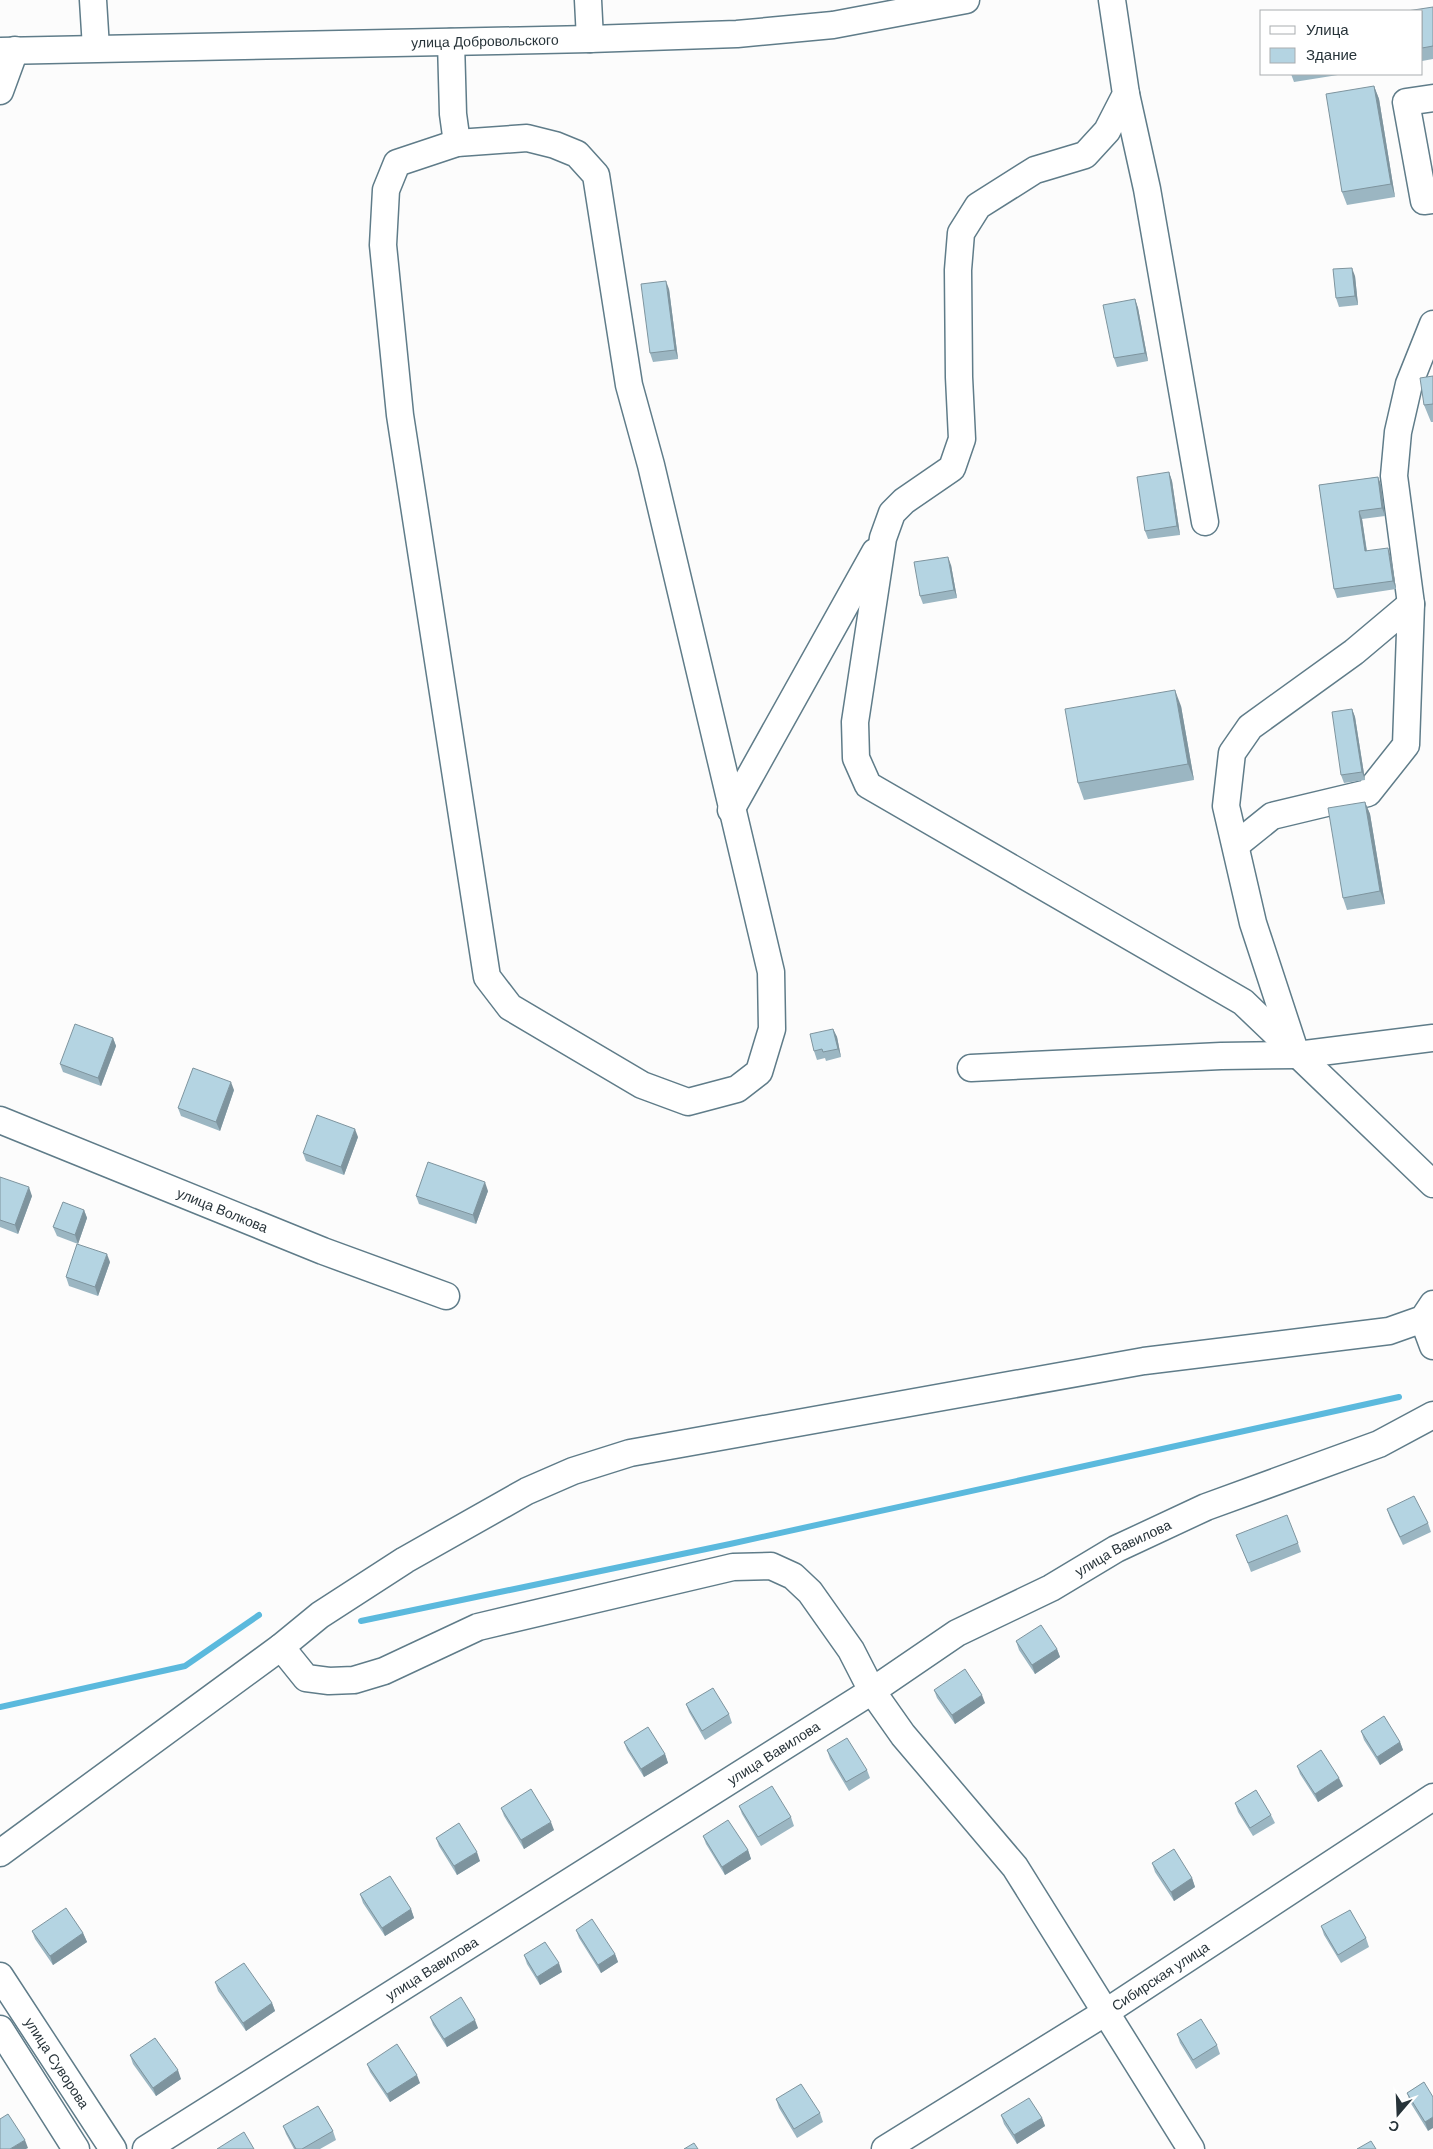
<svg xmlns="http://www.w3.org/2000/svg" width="1433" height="2149" font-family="Helvetica,sans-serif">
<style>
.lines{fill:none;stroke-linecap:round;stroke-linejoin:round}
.stream{stroke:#5bb9dd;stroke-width:6}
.minor-casing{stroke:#5f7c89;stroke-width:29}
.minor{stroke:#fff;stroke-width:26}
.wall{fill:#9bb6c2}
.shaded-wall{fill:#7e949e}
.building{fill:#b4d4e2;stroke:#7e949e}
.labels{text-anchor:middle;stroke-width:4.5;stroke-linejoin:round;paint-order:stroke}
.street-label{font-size:14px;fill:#273339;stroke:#fff}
</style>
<rect width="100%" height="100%" fill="#fcfcfc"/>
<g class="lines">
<path class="stream" d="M361,1621L730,1544L1399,1397
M0,1707L185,1666L259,1615"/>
<defs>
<g id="minor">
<path d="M93,0L96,48"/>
<path d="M588,0L590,39"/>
<path d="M1112,0L1126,94L1107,131L1085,155L1035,170L978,206L961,233L958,270L959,377L962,439L952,468L904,501L892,513L883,538L855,722L856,758L868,785L1243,1002L1433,1184"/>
<path d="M451,42L453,114L457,143"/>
<path id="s1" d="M0,51L590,39L737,34L833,25L966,0"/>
<path d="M0,91L15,50"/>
<path d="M1126,94L1147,189L1205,522"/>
<path d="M1433,98L1406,102L1424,201L1433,200"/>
<path d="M527,138L555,145L577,154L596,175L629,385L651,465L771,972L772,1029L759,1072L737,1089L688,1102L642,1085L510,1007L487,977L400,415L383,245L386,190L397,163L457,143Z"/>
<path d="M731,810L875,552"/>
<path d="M1236,845L1272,816L1368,793L1406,745L1411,604L1394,476L1398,432L1409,384L1433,324"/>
<path d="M1295,1051L1253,923L1226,806L1232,753L1250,727L1354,652L1411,604"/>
<path d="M971,1068L1221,1056L1297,1055L1433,1038"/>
<path id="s2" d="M0,1120L323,1251L446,1296"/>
<path d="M1423,1319L1433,1346"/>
<path d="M281,1647L306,1678L329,1681L354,1680L384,1671L478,1627L733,1567L771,1566L793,1576L810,1592L851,1650L872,1691L903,1735L1015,1867L1191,2149"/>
<path d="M0,1853L281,1647L320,1615L405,1560L527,1491L573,1471L630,1453L1144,1361L1389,1331L1423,1319L1433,1304"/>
<path id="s3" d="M0,1976L113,2149"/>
<path d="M0,2029L76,2149"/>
<path id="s4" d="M146,2149L872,1691L957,1633L1051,1588L1116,1549L1206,1507L1379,1444L1433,1415"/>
<path id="s5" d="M885,2149L1106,2012L1433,1797"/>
</g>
</defs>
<use href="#minor" class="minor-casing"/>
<use href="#minor" class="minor"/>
</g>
<path class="wall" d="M1433,7V59L1422,61V11Z
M1291,74H1344L1294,82Z
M1374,86L1379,99L1395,197L1347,205L1342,192Z
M1355,276L1358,305L1339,307L1336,298Z
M669,289L678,359L653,362L650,353Z
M1135,299L1138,308L1148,361L1117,367L1114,358Z
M1433,376V422H1431L1424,405Z
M1169,472L1172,481L1180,535L1148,539L1145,531Z
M1378,477L1381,485L1385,516L1362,519L1367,551L1391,557L1396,589L1337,598L1334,589L1319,485Z
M951,565L957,598L923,604L920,596Z
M1181,706L1194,780L1084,800L1078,783Z
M1352,709L1355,717L1365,780L1344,783L1341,775Z
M1365,802L1370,814L1385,904L1347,910L1343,898Z
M833,1029L837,1037L841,1057L826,1061L825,1058L817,1060L814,1051Z
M113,1038L116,1046L101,1086L63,1072L60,1064Z
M234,1090L220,1131L181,1116L178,1108Z
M358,1137L344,1175L306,1161L303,1153Z
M0,1177L32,1196L18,1234L0,1227Z
M488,1191L476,1224L419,1204L416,1196Z
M84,1210L87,1218L78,1244L57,1236L53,1227Z
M110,1262L98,1296L69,1286L66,1277Z
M1387,1509L1428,1523L1431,1532L1403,1545L1390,1518Z
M1240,1543H1298L1301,1552L1251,1572Z
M1016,1641L1057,1649L1060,1657L1035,1674L1019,1650Z
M934,1690L985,1703L955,1724L937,1698Z
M686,1704L729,1714L732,1723L705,1740L689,1712Z
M1361,1731L1400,1742L1403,1750L1380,1765L1364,1740Z
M624,1742L665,1754L668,1763L644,1777L627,1750Z
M827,1750L867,1770L870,1778L849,1791L830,1759Z
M1297,1766L1343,1786L1318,1802L1300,1774Z
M1235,1803L1271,1815L1275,1823L1253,1836L1238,1812Z
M739,1806L791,1817L794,1826L761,1846L742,1814Z
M501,1808L554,1830L524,1849L504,1816Z
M703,1836L748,1850L751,1859L725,1875L706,1844Z
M436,1838L480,1861L457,1875L439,1846Z
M1152,1863L1192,1878L1195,1887L1174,1901L1155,1872Z
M360,1894L411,1909L414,1918L385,1936L363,1903Z
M1321,1926L1366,1938L1369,1947L1341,1963L1324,1935Z
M576,1930L615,1954L618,1962L601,1973L579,1938Z
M32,1931L83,1933L87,1942L53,1965L35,1939Z
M524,1955L562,1972L540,1985L527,1964Z
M215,1982L272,2003L275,2011L246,2031L218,1991Z
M430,2017L478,2028L447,2047L433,2025Z
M1177,2034L1217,2045L1220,2054L1196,2069L1180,2043Z
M130,2055L181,2079L156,2096L133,2064Z
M367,2064L420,2083L390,2102L370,2072Z
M1424,2082L1428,2131L1410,2102L1407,2093Z
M776,2099L820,2113L823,2122L797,2138L779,2108Z
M1001,2115L1042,2118L1045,2126L1017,2144L1004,2124Z
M283,2126L333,2131L336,2140L320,2149H294L286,2134Z"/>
<path class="shaded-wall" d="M1374,86L1379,99L1395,197L1391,184Z
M1352,268L1355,276L1358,305L1355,296Z
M666,281L669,289L678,359L675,350Z
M1135,299L1138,308L1148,361L1145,353Z
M1169,472L1172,481L1180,535L1177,526Z
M1378,477L1381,485L1385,516L1382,508Z
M1359,511L1362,519L1368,560L1365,551Z
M1388,548L1391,557L1396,589L1393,581Z
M948,557L951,565L957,598L954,590Z
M1175,690L1181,706L1194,780L1188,764Z
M1352,709L1355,717L1365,780L1362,772Z
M1365,802L1370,814L1385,904L1380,891Z
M833,1029L837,1037L841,1057L838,1049Z
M113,1038L116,1046L101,1086L98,1078Z
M231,1082L234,1090L220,1131L216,1122Z
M355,1129L358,1137L344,1175L341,1167Z
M485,1182L488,1191L476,1224L473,1215Z
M29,1187L32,1196L18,1234L15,1225Z
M84,1210L87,1218L78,1244L75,1235Z
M107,1254L110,1262L98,1296L95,1287Z
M1057,1649L1060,1657L1035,1674L1032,1665Z
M982,1695L985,1703L955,1724L952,1715Z
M1400,1742L1403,1750L1380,1765L1377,1757Z
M665,1754L668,1763L644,1777L641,1769Z
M1339,1778L1343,1786L1318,1802L1315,1794Z
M551,1822L554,1830L524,1849L521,1840Z
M748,1850L751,1859L725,1875L722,1867Z
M477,1852L480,1861L457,1875L454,1866Z
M1192,1878L1195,1887L1174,1901L1171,1892Z
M411,1909L414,1918L385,1936L382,1928Z
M83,1933L87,1942L53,1965L50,1956Z
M615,1954L618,1962L601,1973L598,1965Z
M559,1963L562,1972L540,1985L537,1977Z
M272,2003L275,2011L246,2031L243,2023Z
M475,2020L478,2028L447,2047L444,2039Z
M178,2070L181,2079L156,2096L153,2088Z
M417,2075L420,2083L390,2102L387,2094Z
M1433,2117V2128L1428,2131L1425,2122Z
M1042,2118L1045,2126L1017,2144L1014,2135Z
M25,2140L28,2148L26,2149H10Z"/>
<path class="building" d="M1433,7V46L1422,48V11H1407Z
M1374,86L1391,184L1342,192L1326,94Z
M1352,268L1355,296L1336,298L1333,269Z
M666,281L675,350L650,353L641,284Z
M1135,299L1145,353L1114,358L1103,305Z
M1433,376V404L1424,405L1420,378Z
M1169,472L1177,526L1145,531L1137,477Z
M1378,477L1382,508L1359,511L1365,551L1388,548L1393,581L1334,589L1319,485Z
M948,557L954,590L920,596L914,562Z
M1175,690L1188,764L1078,783L1065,709Z
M1352,709L1362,772L1341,775L1332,712Z
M1365,802L1380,891L1343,898L1328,808Z
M75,1024L113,1038L98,1078L60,1064Z
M833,1029L838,1049L823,1052L822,1049L814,1051L810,1034Z
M193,1068L231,1082L216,1122L178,1108Z
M317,1115L355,1129L341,1167L303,1153Z
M428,1162L485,1182L473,1215L416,1196Z
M0,1177L29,1187L15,1225L0,1220Z
M63,1202L84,1210L75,1235L53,1227Z
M77,1244L107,1254L95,1287L66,1277Z
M1414,1496L1428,1523L1400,1537L1387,1509Z
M1287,1515L1298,1543L1248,1563L1236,1535Z
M1041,1625L1057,1649L1032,1665L1016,1641Z
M965,1669L982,1695L952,1715L934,1690Z
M713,1688L729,1714L702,1731L686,1704Z
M1384,1716L1400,1742L1377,1757L1361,1731Z
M648,1727L665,1754L641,1769L624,1742Z
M847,1738L867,1770L846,1782L827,1750Z
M1321,1750L1339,1778L1315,1794L1297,1766Z
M772,1786L791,1817L758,1837L739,1806Z
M531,1789L551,1822L521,1840L501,1808Z
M1256,1790L1271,1815L1250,1828L1235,1803Z
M728,1820L748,1850L722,1867L703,1836Z
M459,1823L477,1852L454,1866L436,1838Z
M1174,1849L1192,1878L1171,1892L1152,1863Z
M390,1876L411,1909L382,1928L360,1894Z
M66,1908L83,1933L50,1956L32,1931Z
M1350,1910L1366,1938L1338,1955L1321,1926Z
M592,1919L615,1954L598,1965L576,1930Z
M545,1942L559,1963L537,1977L524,1955Z
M244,1963L272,2003L243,2023L215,1982Z
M461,1997L475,2020L444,2039L430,2017Z
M1201,2019L1217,2045L1193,2060L1177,2034Z
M155,2038L178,2070L153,2088L130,2055Z
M397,2044L417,2075L387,2094L367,2064Z
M1424,2082L1433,2097V2117L1425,2122L1407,2093Z
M801,2084L820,2113L794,2129L776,2099Z
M1029,2098L1042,2118L1014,2135L1001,2115Z
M318,2106L333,2131L302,2149H296L283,2126Z
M8,2114L25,2140L10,2149H0V2119Z
M244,2132L254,2149H217Z
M1371,2141L1376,2149H1357Z
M694,2143L698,2149H684Z"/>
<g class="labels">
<g class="street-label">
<text dy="5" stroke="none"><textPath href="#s1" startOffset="485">улица Добровольского</textPath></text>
<text dy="5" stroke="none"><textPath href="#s2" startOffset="240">улица Волкова</textPath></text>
<text dy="5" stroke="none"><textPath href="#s4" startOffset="1148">улица Вавилова</textPath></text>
<text dy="5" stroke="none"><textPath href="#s4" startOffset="742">улица Вавилова</textPath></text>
<text dy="5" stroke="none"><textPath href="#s4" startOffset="338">улица Вавилова</textPath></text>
<text dy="5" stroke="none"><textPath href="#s5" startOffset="325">Сибирская улица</textPath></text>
<text dy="5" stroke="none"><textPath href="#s3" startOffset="104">улица Суворова</textPath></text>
</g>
</g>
<rect x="1260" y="10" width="162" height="65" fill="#ffffff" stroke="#a9adb0"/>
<rect x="1270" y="26" width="25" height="8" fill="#ffffff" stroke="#a9adb0"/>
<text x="1306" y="35" font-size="15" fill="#273339">Улица</text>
<rect x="1270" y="48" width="25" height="15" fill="#b4d4e2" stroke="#a9adb0"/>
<text x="1306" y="60" font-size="15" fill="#273339">Здание</text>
<g transform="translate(1398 2114) rotate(199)" stroke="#ffffff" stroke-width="4" paint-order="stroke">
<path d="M0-4L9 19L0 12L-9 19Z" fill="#273339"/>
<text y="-8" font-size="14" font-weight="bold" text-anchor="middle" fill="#273339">С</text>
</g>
</svg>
